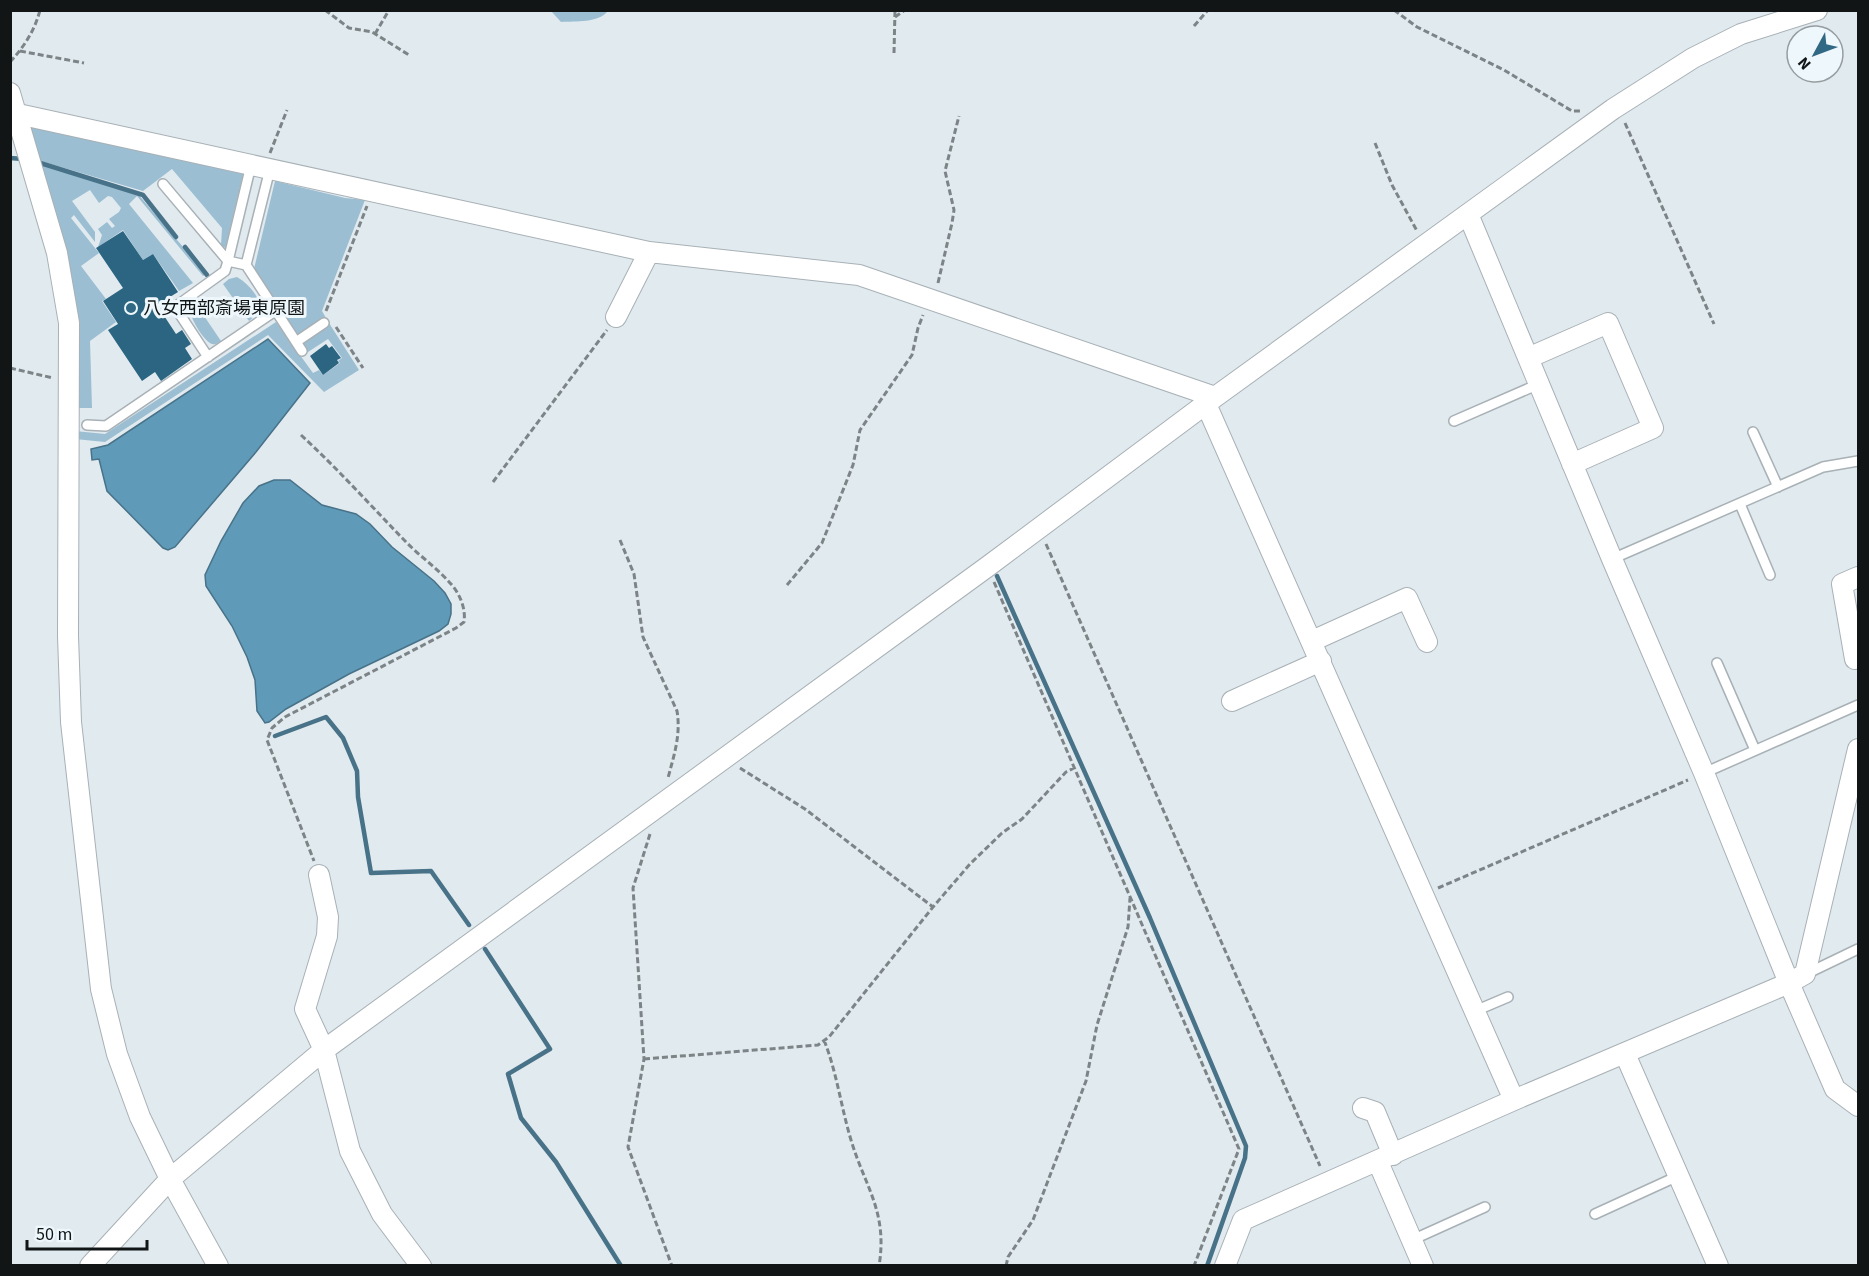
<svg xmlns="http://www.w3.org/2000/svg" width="1869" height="1276" font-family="'Source Sans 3','Noto Sans JP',sans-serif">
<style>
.green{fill:#9bbed2}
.water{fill:#609ab9;stroke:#487288;stroke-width:1.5}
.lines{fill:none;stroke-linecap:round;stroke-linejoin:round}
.stream{stroke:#487288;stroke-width:4.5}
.building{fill:#2b6581}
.service-casing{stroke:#a8b1b6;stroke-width:12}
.minor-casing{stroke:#a8b1b6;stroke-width:22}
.path{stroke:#7d8487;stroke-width:3;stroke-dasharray:6 3;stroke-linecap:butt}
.service{stroke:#fff;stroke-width:9}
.minor{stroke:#fff;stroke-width:20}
.poi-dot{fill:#316883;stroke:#eef7fc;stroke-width:2}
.labels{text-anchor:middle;stroke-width:6;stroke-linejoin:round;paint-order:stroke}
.poi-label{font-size:18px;fill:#111516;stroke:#eef7fc;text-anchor:start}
</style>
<rect width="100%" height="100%" fill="#e1eaef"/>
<path class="green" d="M551,11H608C598,23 576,21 561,22Z
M33,126L243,174L226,246L224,248L221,245L222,228L172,169L143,191L37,160L28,131Z
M38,164L138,194L206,274L203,276L137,196L129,204L193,283L179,291L153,254L143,260L123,230L98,247L102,235L98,229L107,222L112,228L115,226L109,219L119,212L121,208L112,197L108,196L99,203L90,190L72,201L95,232V242L74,215L71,218L99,253L81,266L106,299L102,301L116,322L90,341L92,408H75Z
M275,181L345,198L365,200L322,311L326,318L299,337L254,269Z
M237,277C249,284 261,298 261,311L249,321L223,284L229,279Z
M194,301L221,341C218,343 216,345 212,344C203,341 187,313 189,304Z
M276,322L313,373L319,370L323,375L340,363L338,361L342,358L328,339L308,352L301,342L329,323L359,370L324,392L268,335L105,442L75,439V431L105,434Z"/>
<path class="water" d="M268,339L310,383L256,452L175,547L168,550L163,548L107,491L99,459L92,460L91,449L108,445Z
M274,480H290L322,505L356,514L370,524L392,547L434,581L445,593L451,604V614L448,624L439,631L349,674L286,709L269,722L265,723L257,711L255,680L247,657L232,626L206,586L205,575L221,541L243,503L259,486Z"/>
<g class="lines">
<path class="stream" d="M10,158L23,159
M37,162L143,195L176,237
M185,247L207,275
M997,576L1150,918L1246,1146L1245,1158L1207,1266
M275,736L326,717L343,738L357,771L358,797L371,873L431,871L469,925
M485,949L550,1049L508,1074L521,1118L556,1162L621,1266"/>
</g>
<path class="building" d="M123,231L143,260L153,254L178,292L157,305L176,334L182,330L191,344L185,348L192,359L161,381L155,372L142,381L108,330L118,324L103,301L123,288L96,248Z
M326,344L329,348L332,346L341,358L337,360L339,363L323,375L310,356Z"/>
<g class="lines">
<defs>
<path id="service" d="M251,165L228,261L246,265L270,169
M163,184L228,261L225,271L175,307L208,357
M246,265L302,351
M296,342L324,323
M1454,421L1539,384
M87,425L106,426L275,311
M1753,432L1778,487
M1740,504L1770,575
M1612,559L1823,467L1858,461
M1717,663L1755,750
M1704,773L1858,705
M1806,974L1858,949
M1475,1011L1508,997
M1595,1214L1678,1176
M1412,1240L1485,1207"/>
<path id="minor" d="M10,93L57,253L69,323L68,636L71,722L101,989L117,1054L140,1117L170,1179L218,1266
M18,114L649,252L859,275L1215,397
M1468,214L1612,559L1704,773L1789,983L1835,1089L1858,1106
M616,317L649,252
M1528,358L1608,323L1653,428L1572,464
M1206,404C1309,635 1410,868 1514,1100
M1312,641L1407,598L1427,642
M1855,659L1842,584L1858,577
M1232,701L1321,661
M319,875L328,917L327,936L305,1009L324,1050L350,1151L382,1214L421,1266
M1625,1054L1718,1266
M1363,1108L1375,1112L1393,1155
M1378,1162L1423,1266
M90,1266L170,1179L324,1050L987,567L1215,397L1613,109L1693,58L1741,34L1817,10
M1225,1266L1243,1220L1514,1100L1789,983L1805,974L1858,749"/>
</defs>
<use href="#service" class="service-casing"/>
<use href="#minor" class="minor-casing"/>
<path class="path" d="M325,10L349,28L372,32L409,55
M1394,10L1417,27L1504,70L1572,111H1581
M895,17L905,10
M1194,26L1208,10
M375,34L389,10
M20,51L84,63
M894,53L895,10
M10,62C24,47 35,30 40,10
M1625,123L1714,324
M1375,143L1392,185L1417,231
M270,153L287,110
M938,283L952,223L954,210L945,171L959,116
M326,311L367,206
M336,327L363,368
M10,368L53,378
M301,435C338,469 372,507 407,543C421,557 438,569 451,584C460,594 466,609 464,622L456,628L285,717L272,728L267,740L314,861
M493,482L607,330
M620,540L634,574L643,637L677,711C681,735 674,755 668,778
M1046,544L1320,1166
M994,582L1239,1149L1194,1266
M787,585L822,543L853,465L860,430L912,355L918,328L923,315
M740,768L805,809L933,907
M650,834L633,888L644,1059L628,1147L672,1266
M1438,888L1688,780
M824,1040C837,1073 841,1107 851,1140C865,1187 888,1212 879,1266
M644,1059L818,1045L829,1037L933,907L970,864L1002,833L1022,819L1066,772L1074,768
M1006,1266L1008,1257L1033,1220L1086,1081L1097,1025L1128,927L1130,898"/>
<use href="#service" class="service"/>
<use href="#minor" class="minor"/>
</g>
<circle class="poi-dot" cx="131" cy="308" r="6"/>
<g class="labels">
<g class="poi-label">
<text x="143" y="314">八女西部斎場東原園</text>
</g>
</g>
<rect width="1869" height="1276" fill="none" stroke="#111516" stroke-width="24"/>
<g transform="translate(1815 54) rotate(229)"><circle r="28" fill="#eef7fc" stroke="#969da0" stroke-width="1.5"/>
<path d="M0-4.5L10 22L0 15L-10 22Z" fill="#316883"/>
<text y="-9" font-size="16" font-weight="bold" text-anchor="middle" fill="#111516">N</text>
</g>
<path d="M27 1240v9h120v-9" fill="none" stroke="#111516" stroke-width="3"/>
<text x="36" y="1240" font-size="18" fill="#111516" stroke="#eef7fc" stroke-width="4.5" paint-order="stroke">50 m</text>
</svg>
